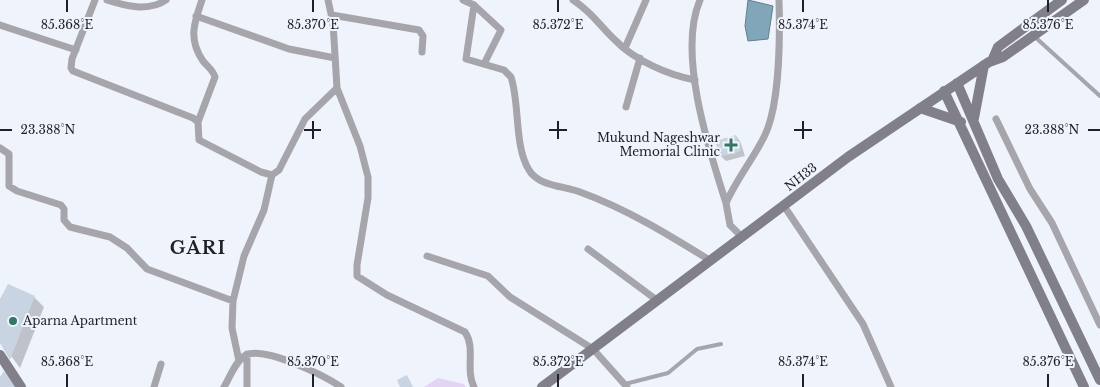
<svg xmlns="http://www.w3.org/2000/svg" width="1100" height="387" font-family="'Libre Baskerville',serif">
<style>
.green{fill:#e4d4f4}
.water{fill:#82a6b9;stroke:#647e8d}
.shadow{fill:#0003}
.building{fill:#c8d4e2}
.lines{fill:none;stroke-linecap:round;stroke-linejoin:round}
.lane{stroke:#a6a5ac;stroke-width:4}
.street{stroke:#a6a5ac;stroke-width:7}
.secondary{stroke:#81808a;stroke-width:10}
.ticks{fill:none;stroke:#1f2126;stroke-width:2}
.poi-dot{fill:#347565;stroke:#eff3fc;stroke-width:2}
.labels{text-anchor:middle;stroke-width:4;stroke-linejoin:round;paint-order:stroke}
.poi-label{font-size:12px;fill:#1f2126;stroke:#eff3fc;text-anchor:end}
.street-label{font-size:12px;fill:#1f2126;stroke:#eff3fc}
.district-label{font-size:18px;font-weight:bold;letter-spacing:1px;fill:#1f2126;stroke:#eff3fc}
.ticks-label{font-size:12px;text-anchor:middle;fill:#1f2126;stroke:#eff3fc;stroke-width:4;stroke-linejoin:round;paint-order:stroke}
</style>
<rect width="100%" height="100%" fill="#eff3fc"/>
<path class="green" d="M438,378L464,384L466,387H424Z"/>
<path class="water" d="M748,0L773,6L768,39L748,41L745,26Z"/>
<path class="shadow" d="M736,136L740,141L745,156L726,161L721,156Z
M34,297L44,307L20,368L0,341V301Z"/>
<path class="building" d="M736,135L741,151L720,157L715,141Z
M8,284L35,296L10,360L0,343V299Z
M4,371L17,387H0V377Z
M407,375L413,387H400L397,380Z"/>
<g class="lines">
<path class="lane" d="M1035,37L1100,96
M625,384L668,373L697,349L721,344"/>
<path class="street" d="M95,0L72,59L71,68L73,71L193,118L198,122L199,140L261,172L272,175L279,170L305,119L337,88
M107,0C125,6 149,12 166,0
M328,0L333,23L337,88L360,146L368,177V198L357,265V276L387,295L465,332C476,348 465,369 474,387
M463,0L474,5L501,30L484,64
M573,0C592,12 599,25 615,40C634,60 668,75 695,80
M700,0C677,53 709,150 726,203
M474,5L466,59L504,70L511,77C520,104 514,146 529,170C538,186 564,186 580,192C627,209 669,235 711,261
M332,15L419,30L423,36L422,52
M196,16L289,49L335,58
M0,25L76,50
M625,48L646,0
M626,107L640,58
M996,119L1030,189L1052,223L1100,325
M198,122L215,77C213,70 207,66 203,61C188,39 194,23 202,0
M0,148L9,154V186L17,191L61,205L64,209V220L70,227L110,237L127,248L147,269L233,301
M784,206L863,324L891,387
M742,237L730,225L726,203C736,180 753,159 764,137C780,106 780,35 779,0
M588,249L658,301
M427,256L488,276L510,297L593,349L627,387
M247,354V387
M239,361L232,328L233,301L244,256L264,210L272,175
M154,387L161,364
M224,387C230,377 236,360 246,355C265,346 325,376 341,387"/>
<path class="secondary" d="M992,61L998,47L1062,0
M957,83L998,179L1026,226L1100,380
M944,91L1084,387
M920,108L961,122
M974,118L984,65
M0,355L21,387
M542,387L848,157L989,62L1003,57L1084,0"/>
</g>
<path class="ticks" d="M67,0V12M313,0V12M558,0V12M803,0V12M1048,0V12M313,121V139M558,121V139M803,121V139M0,130H12M304,130H321M549,130H567M794,130H812M1088,130H1100M67,374V387M313,374V387M558,374V387M803,374V387M1048,374V387"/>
<g class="poi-dot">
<path d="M728.5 137.5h5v5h5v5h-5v5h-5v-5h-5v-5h5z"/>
<circle cx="13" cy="321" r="5"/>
</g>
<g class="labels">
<g class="poi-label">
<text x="720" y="142">Mukund Nageshwar<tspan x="720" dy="14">Memorial Clinic</tspan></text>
<text x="23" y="325" text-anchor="start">Aparna Apartment</text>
</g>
<g class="street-label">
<text transform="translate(801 177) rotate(-38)" y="4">NH33</text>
</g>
<g class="district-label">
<text x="198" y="254">GĀRI</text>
</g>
</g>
<g class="ticks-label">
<text x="67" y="29">85.368°E</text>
<text x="313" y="29">85.370°E</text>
<text x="558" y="29">85.372°E</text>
<text x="803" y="29">85.374°E</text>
<text x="1048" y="29">85.376°E</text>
<text x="48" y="134">23.388°N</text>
<text x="1052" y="134">23.388°N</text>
<text x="67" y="366">85.368°E</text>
<text x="313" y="366">85.370°E</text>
<text x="558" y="366">85.372°E</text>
<text x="803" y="366">85.374°E</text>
<text x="1048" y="366">85.376°E</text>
</g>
</svg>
